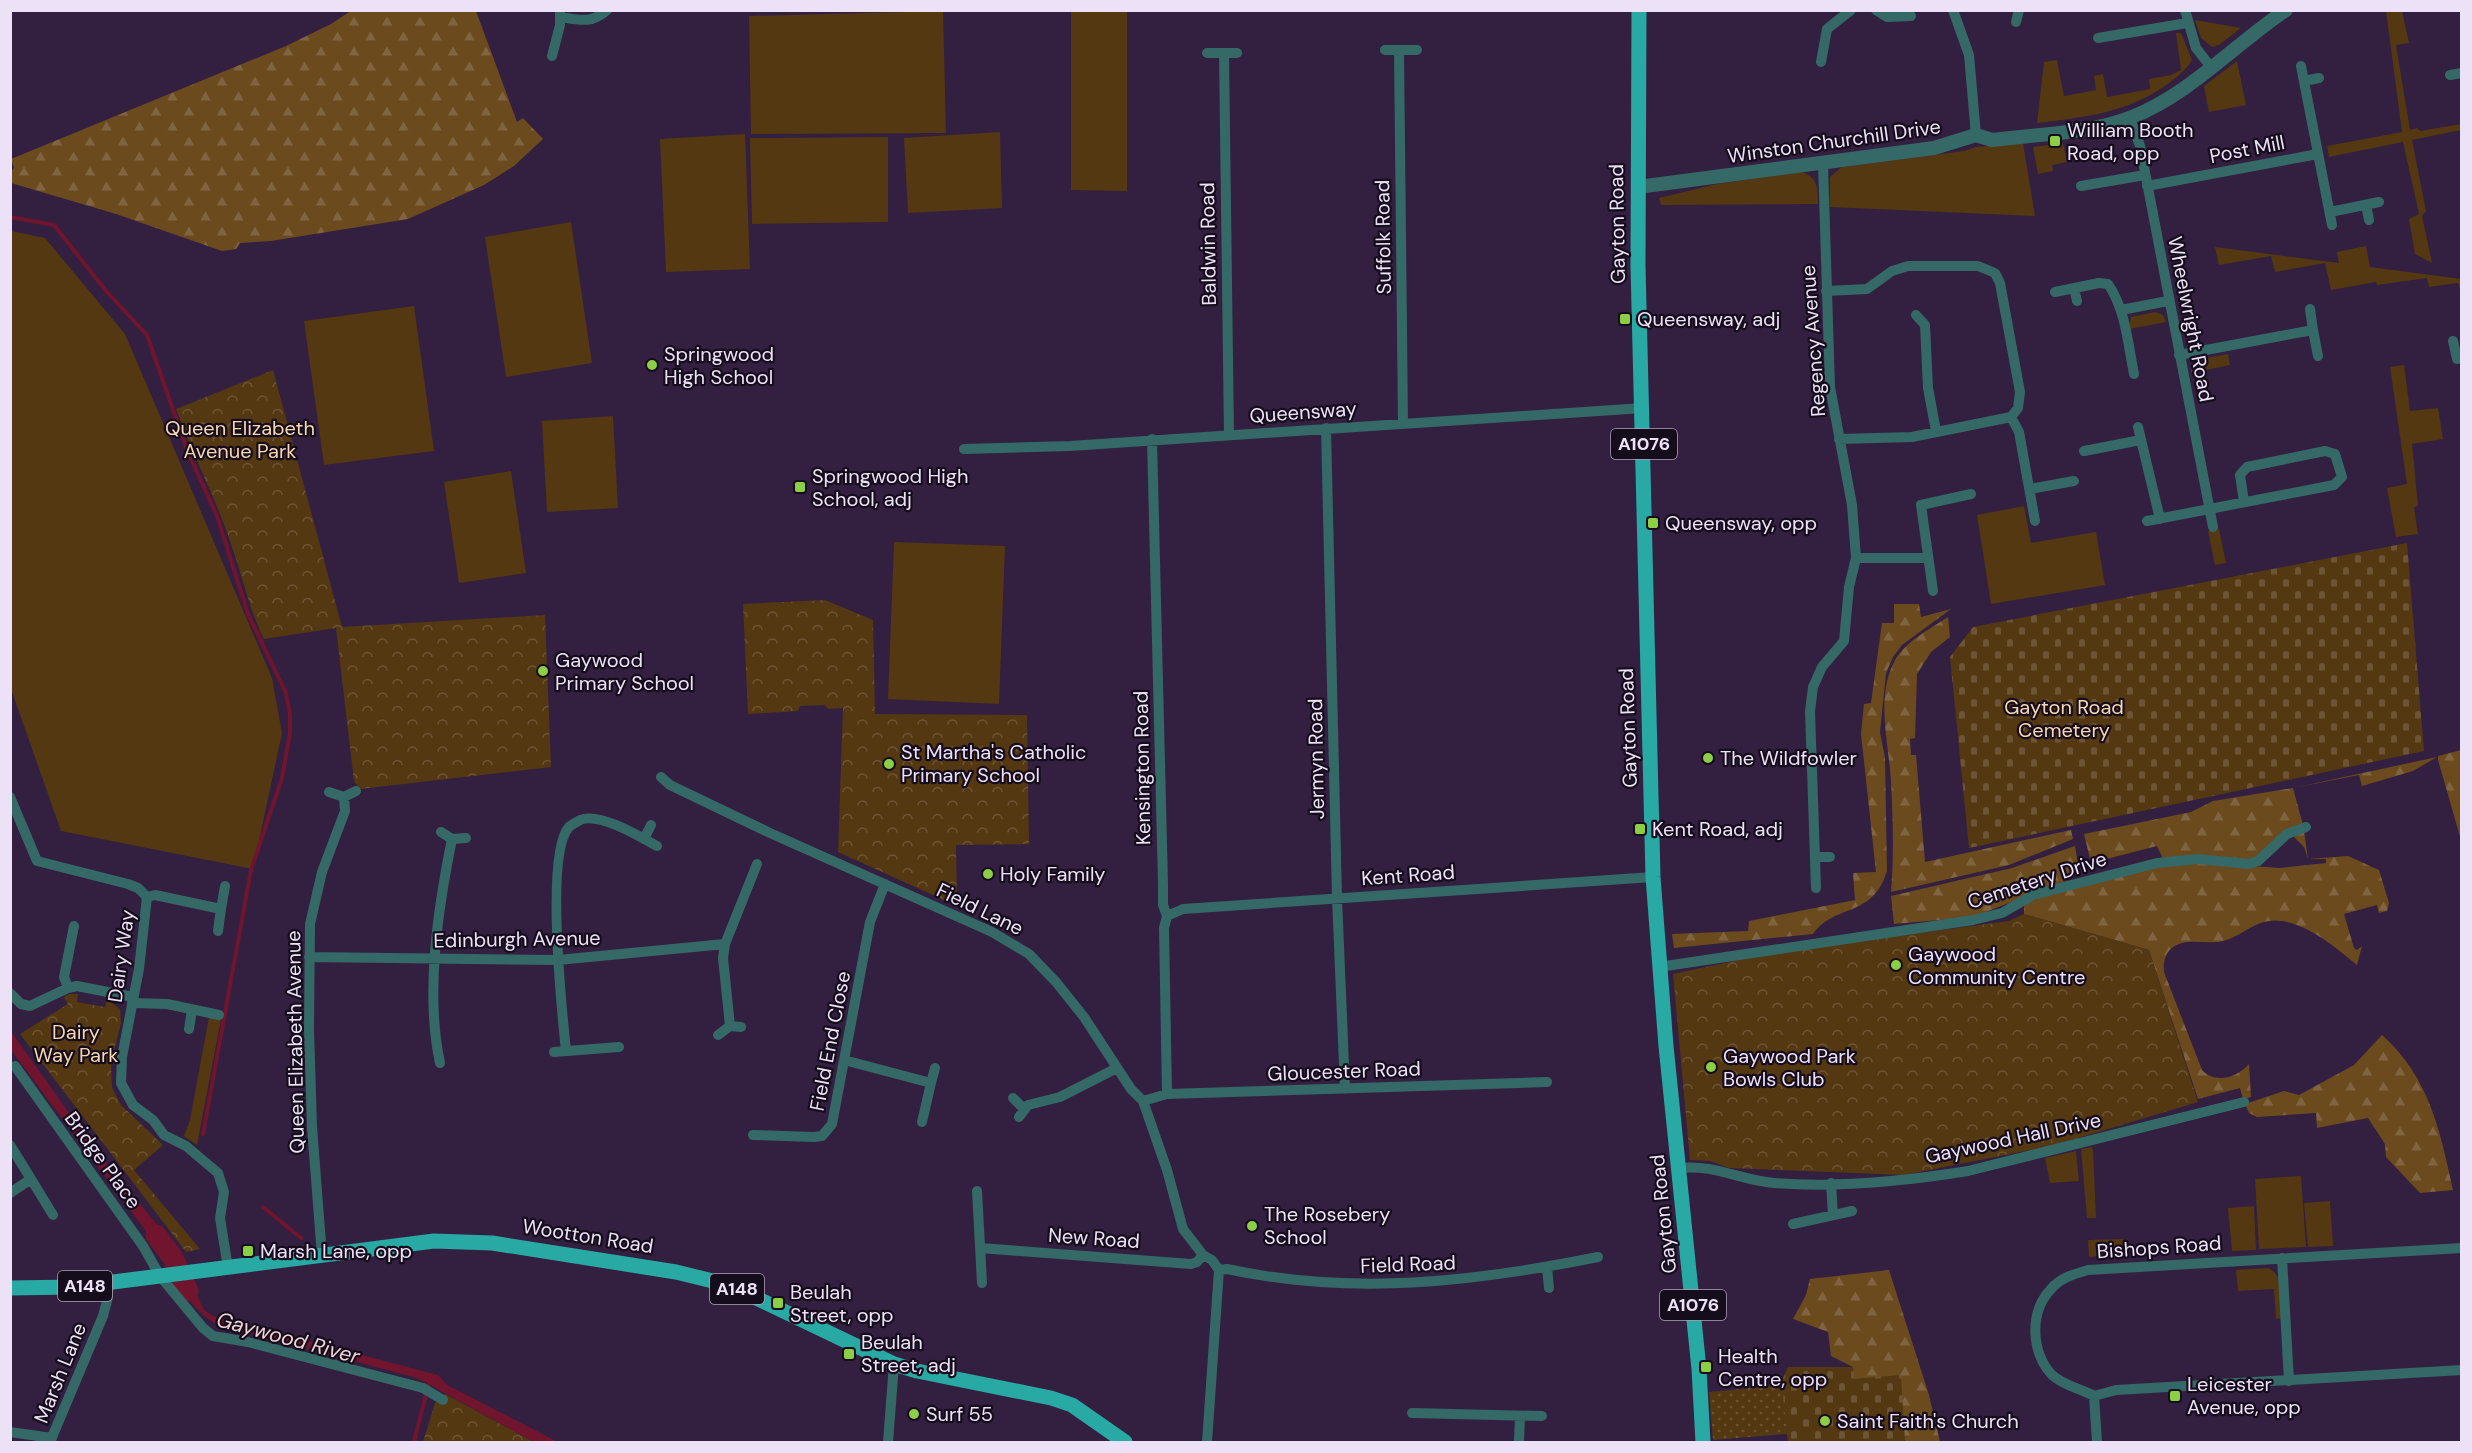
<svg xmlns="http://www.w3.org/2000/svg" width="2472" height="1453" font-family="'DM Sans',sans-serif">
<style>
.grass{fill:#543811}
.forest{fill:url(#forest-firs)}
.cemetery{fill:url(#cemetery-stones)}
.park{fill:url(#park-crowns)}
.garden{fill:url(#garden-dots)}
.water{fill:#70152d}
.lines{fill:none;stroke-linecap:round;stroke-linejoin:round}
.stream{stroke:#70152d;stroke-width:4}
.river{stroke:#70152d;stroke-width:21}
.minor{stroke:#356967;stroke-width:10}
.tertiary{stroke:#356967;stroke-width:14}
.primary{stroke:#29a9a4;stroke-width:15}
.poi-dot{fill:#8cce45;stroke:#160d1c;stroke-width:2}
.labels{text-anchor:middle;stroke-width:4.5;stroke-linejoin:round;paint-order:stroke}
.shield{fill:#160d1c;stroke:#aca1b5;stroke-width:1.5}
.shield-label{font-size:18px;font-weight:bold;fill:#ede1f7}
.poi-label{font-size:20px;fill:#ede1f7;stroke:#160d1c;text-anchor:start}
.street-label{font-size:20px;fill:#ede1f7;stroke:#160d1c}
.park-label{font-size:20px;fill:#f7d7b1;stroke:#160d1c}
.water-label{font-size:21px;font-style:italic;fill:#efd3d6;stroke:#160d1c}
</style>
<defs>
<pattern id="forest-firs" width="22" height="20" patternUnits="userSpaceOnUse" patternTransform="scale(1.5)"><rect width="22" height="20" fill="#6b4a1e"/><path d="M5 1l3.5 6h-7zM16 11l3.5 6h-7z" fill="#80643f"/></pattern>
<pattern id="cemetery-stones" width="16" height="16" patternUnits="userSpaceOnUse" patternTransform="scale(1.5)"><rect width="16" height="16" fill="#543811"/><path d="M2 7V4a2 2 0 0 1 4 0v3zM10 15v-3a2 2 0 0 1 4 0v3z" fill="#6d5434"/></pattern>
<pattern id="park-crowns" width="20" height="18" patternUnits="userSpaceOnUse" patternTransform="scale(1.5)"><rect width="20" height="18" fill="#543811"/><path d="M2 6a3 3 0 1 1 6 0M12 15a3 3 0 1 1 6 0" fill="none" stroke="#6d5434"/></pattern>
<pattern id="garden-dots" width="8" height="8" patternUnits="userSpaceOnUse" patternTransform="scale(1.5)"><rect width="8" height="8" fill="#543811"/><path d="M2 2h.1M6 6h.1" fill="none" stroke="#6d5434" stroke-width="1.8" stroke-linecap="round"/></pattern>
</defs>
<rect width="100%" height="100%" fill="#331f40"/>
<path class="grass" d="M943,11L946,133L751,134L749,16Z
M1071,11H1127V191L1071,190Z
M2386,11H2402L2409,43L2396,45L2410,130L2417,128L2420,131L2461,124V130L2412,140L2426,211L2422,216L2432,263L2415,254L2409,219L2419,214L2403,142L2329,157L2327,146L2402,132Z
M2195,20L2241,28L2219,45L2212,47L2201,38Z
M2176,33H2181L2192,60C2186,70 2178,76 2169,83C2129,113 2085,117 2037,123L2044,62L2057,60L2064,96L2096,90L2094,76L2103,74L2107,97L2150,89L2149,79L2171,75L2181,70Z
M2237,61L2246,105L2209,112L2204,86Z
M1000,132L1002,208L908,213L904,138Z
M745,134L750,269L666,272L660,139Z
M888,137V222L752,224L750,138Z
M2023,143L2035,216L1830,207V177L1842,167L1964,151L1976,147Z
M2063,143L2067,162L2052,165L2053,171L2038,174L2033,147Z
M1801,172C1818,176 1818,189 1818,204L1661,205L1659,198L1717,184Z
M571,222L592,363L506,377L485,237Z
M11,231L45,238L125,334L272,678L282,733L253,869L61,831L11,689Z
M2366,246L2370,267L2461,279V293L2458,283L2429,287L2427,278L2377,285L2376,282L2331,290L2325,263L2275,272L2271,256L2219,265L2215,247L2339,263L2337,252Z
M414,306L434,451L324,465L304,321Z
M2155,312L2163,315L2166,322L2129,329L2131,317Z
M2228,354L2230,365L2191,373V366L2196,360Z
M2404,365L2410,411L2438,408L2443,439L2412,444L2418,506L2414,507L2418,534L2396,537L2387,488L2407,484L2390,367Z
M613,416L618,508L547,512L542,421Z
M511,471L526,573L459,583L444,482Z
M2024,506L2031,543L2096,532L2105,585L1991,604L1977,515Z
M2219,529L2226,563L2215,565L2208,531Z
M894,542L1005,546L999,704L888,699Z
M209,1017L221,1019L197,1145L184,1136L190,1120Z
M2092,1147L2093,1150L2096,1218H2087L2081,1149Z
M2076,1151L2079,1181L2050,1183L2045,1158Z
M2301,1176L2306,1247L2259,1249L2255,1179Z
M2330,1201L2333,1246L2308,1247L2304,1203Z
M2254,1206L2256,1250L2232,1251L2228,1208Z
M2123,1239L2124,1258L2099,1259V1256L2089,1257L2088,1240Z
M2268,1268C2284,1274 2282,1303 2284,1318L2276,1319L2274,1289L2238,1291L2236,1270Z"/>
<path class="forest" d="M352,10L476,11L517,122L523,118L543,139L514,166L484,185L408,219L271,241L240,243L236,249L222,251L116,214L11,183V171L14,168L11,159L286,46L331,24Z
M1894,604H1919L1921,617L1951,609L1902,645L1893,657L1886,673L1880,732L1885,758L1887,871C1872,919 1835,903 1813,934L1674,948L1672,934L1748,931L1749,921L1855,900L1853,873L1876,872L1861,734L1864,704L1871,703L1882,623H1894Z
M1948,617L1950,637L1931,652L1917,674L1915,738L1910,739L1911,755H1916L1925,862L2071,830L2073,839L2009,865L1891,892C1894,856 1893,819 1891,782C1889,743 1875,697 1895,660C1906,641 1930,629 1948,617Z
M2461,750H2462L2461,840L2438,760V756Z
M2437,757L2413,771L2362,786L2359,775L2293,788L2303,825L2254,859H2163L2157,846L2091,863L2084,834L2191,812L2213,801L2293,788Z
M2304,831L2308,859L2348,856L2379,870L2389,903L2387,911L2379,913L2377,905L2344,914L2354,948L2357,950L2362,946L2357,965C2336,948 2311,926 2282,921C2257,917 2245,935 2223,941C2207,945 2188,937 2173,947C2165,953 2163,962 2164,972L2202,1070C2215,1084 2237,1078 2249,1064L2251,1097L2243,1099L2240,1088L2198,1099L2149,950L2024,914V905L2034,899L2177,861L2280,868L2326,863V859H2308L2304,847L2294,837Z
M2075,846L2079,870L2068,880L1973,917L1894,924L1891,896L2012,868Z
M2382,1035C2429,1077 2440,1130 2453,1190L2420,1193L2386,1157L2385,1144L2368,1118L2317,1128L2316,1113L2257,1117L2249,1113L2245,1104L2284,1091L2299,1095L2354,1065Z
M1889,1270L1929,1395L1940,1442H1905L1903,1428L1853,1379V1367L1831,1356L1828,1332L1793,1319L1806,1295L1810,1279Z"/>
<path class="cemetery" d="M2407,543L2424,751L1969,848L1950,657L1973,627Z
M1788,1367H1853L1854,1379L1901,1375L1905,1442H1788L1780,1385Z"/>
<path class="park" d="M273,370L342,627L545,615L551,767L360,789L354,781L336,628L264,639C249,609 243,578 232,547C217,500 193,456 176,409Z
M825,600L873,620L875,714L1027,715L1029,844L956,845L957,906L838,852L843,708L828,709L825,705L800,706L798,711L748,714L743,604Z
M2024,914L2149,950L2198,1102L2055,1145L1904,1175L1729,1168L1710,1161L1690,1160L1673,974L1776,952L2009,921Z
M69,994H78L77,1002L105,1007L107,999L120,1009L121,1023L111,1063L112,1088L121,1105L163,1145L134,1170L200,1249L186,1252L20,1034L68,1004L64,997Z
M445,1394L534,1442H423L435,1403Z"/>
<path class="garden" d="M1782,1385L1787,1434L1713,1440L1709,1392Z"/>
<path class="water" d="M10,1030L89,1141L176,1248L180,1257L166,1258L11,1050Z
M188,1276L204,1310L213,1316L438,1375L447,1385L558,1442H534L417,1378L218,1325C197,1313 187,1299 177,1277Z"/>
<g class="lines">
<path class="stream" d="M10,107V156
M10,217L54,225L106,291L147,335L187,450L217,516L248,614L286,693L290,715V733L282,778L251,870L203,1134
M263,1207L301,1238
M414,1442L430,1379"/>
<path class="river" d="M156,1235L173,1258L188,1291"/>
<path class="minor" d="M1876,10L1887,17L1911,16
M1953,10L1969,55L1976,135
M2185,10L2196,48L2211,67
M560,17C579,20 592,24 607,10
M2016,22L2019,10
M2098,38L2187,23
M1385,50H1417
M1399,50L1403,424
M1207,53H1237
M1224,53L1229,435
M552,56L560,25V13
M1821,62L1827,29L1851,10
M2301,66L2332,225
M2450,75L2462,73
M2304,81L2319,78
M2130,118L2140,146L2213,527
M2081,186L2145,175
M2147,186L2318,154
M2366,205L2369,220
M2330,212L2379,202
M2074,288L2077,301
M1826,291L1867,289L1892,271L1908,266H1978L1995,273L2000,283L2020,392L2018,408L2011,417L1912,437L1839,439
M2055,292L2099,283L2108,284C2126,310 2128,345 2134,374
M2121,310L2168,301
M1916,315L1925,325L1928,388L1936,431
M2313,330L2318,356
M2453,341L2457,359L2462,358
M2179,355L2313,330L2310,309
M2011,417L2019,432L2035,521
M2138,427L2160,519
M1326,428L1337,898L1345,1089
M1152,439L1163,884V905L1167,916L1164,928L1167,1094
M964,449L1070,446L1643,408
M2084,451L2141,440
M2030,489L2074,481
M2147,521L2334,485L2342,477L2335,454L2325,451L2247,467L2240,475L2244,502
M1856,558H1927
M1933,591L1921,505L1971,494
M661,777L670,785L770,833L992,932L1029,954L1056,982L1084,1017L1131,1089L1143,1101L1167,1170L1183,1229L1203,1255L1212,1260L1219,1270L1207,1442
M329,792L344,797L356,791
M10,797L37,861L128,884L138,888L147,897L139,969L122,1057L121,1083L133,1105L153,1120L164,1135L186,1146L218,1173L224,1192L220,1218L228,1268
M441,832L452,839L466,838
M644,839L651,825
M1815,857H1830
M1816,888L1810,711L1813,687L1822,667L1844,641L1849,587L1856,558L1852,505L1830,387L1823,163
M147,897L155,895L221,909L225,886
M1167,916L1183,909L1653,877
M218,931L221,909
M309,957L558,960L725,944
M1659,967L1973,920L2002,913L2033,895L2157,863L2198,859L2249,864L2258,861L2287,834L2306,827
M68,988L64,977L74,926
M10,993L21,1004L30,1006L68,988L77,986L133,997
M132,1003L167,1004L219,1015
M730,1026L723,958L725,944L757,864
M189,1029L192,1010
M718,1035L730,1026L741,1027
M566,1051C562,1012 545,853 569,827C571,825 577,822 580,820C599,812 639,836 657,846
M554,1052L619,1047
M844,1060L931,1083L922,1122
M440,1063C425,993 438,908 452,839
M15,1066L143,1246L160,1276L203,1328L213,1336L248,1342L423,1388L443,1400
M931,1083L935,1068
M1013,1098L1024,1109
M1143,1101L1167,1094L1547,1082
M1019,1117L1028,1105L1060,1097L1117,1068
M753,1135L814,1137L822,1136L832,1124L870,922L885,884
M10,1145L31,1179L10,1193
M1679,1168C1715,1164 1739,1180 1774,1183C1837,1188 1906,1181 1968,1171L2244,1102
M31,1179L53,1215
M1831,1183L1833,1215
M977,1191L982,1283
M1793,1224L1852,1211
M980,1248L1191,1264L1197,1262L1203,1255
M322,1256L312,1127L309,1029L310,924L322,872L345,811L344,797
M2282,1258L2289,1381
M1547,1267L1549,1288
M1219,1270L1227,1269C1353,1296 1473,1282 1598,1257
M2094,1396L2116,1390L2462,1370
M1412,1413L1542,1416
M10,1432L52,1438
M50,1442L103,1316L108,1297L107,1282
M888,1442L894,1364
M1519,1442L1520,1416
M2097,1442L2094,1396C2080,1388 2064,1386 2052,1375C2031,1352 2029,1312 2051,1289C2060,1278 2074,1274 2088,1270L2462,1248"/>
<path class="tertiary" d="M1638,187L1934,148L1976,135L1992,140C2037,134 2089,134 2132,117C2190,94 2234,45 2286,10"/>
<path class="primary" d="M1639,10L1638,266L1653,877L1666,1046L1699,1369L1703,1442
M10,1288L74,1287L434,1241L492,1243L676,1272L729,1285L894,1364L917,1371L1051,1398L1072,1405L1125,1442"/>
</g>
<g class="poi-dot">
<rect x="2049" y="135" width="12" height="12" rx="3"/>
<rect x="1619" y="313" width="12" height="12" rx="3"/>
<circle cx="652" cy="365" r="6"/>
<rect x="794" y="481" width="12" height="12" rx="3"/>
<rect x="1647" y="517" width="12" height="12" rx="3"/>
<circle cx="543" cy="671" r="6"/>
<circle cx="1708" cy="758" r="6"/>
<circle cx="889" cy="764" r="6"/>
<rect x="1634" y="823" width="12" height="12" rx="3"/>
<circle cx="988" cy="874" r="6"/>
<circle cx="1896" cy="965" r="6"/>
<circle cx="1711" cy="1067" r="6"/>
<circle cx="1252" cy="1226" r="6"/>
<rect x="242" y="1245" width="12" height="12" rx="3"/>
<rect x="772" y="1297" width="12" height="12" rx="3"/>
<rect x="843" y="1348" width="12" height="12" rx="3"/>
<rect x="1700" y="1361" width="12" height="12" rx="3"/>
<rect x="2169" y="1390" width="12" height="12" rx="3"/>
<circle cx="914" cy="1414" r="6"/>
<circle cx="1825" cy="1421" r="6"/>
</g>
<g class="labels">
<g class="shield">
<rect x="1611" y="429" width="66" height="30" rx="4.5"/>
<rect x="58" y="1271" width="54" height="30" rx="4.5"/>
<rect x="710" y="1274" width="54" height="30" rx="4.5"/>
<rect x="1660" y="1290" width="66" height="30" rx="4.5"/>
</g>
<g class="shield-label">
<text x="1644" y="450">A1076</text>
<text x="85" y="1292">A148</text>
<text x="737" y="1295">A148</text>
<text x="1693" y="1311">A1076</text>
</g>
<g class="poi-label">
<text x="2067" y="137">William Booth<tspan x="2067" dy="23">Road, opp</tspan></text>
<text x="1637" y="326">Queensway, adj</text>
<text x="664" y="361">Springwood<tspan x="664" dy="23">High School</tspan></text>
<text x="812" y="483">Springwood High<tspan x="812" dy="23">School, adj</tspan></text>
<text x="1665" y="530">Queensway, opp</text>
<text x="555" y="667">Gaywood<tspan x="555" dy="23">Primary School</tspan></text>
<text x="901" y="759">St Martha's Catholic<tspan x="901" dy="23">Primary School</tspan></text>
<text x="1720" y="765">The Wildfowler</text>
<text x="1652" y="836">Kent Road, adj</text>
<text x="1000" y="881">Holy Family</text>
<text x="1908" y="961">Gaywood<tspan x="1908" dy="23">Community Centre</tspan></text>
<text x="1723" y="1063">Gaywood Park<tspan x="1723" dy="23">Bowls Club</tspan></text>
<text x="1264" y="1221">The Rosebery<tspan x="1264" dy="23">School</tspan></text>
<text x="260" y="1258">Marsh Lane, opp</text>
<text x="790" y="1299">Beulah<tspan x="790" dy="23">Street, opp</tspan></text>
<text x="861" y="1349">Beulah<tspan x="861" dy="23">Street, adj</tspan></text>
<text x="1718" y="1363">Health<tspan x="1718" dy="23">Centre, opp</tspan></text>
<text x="2187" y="1391">Leicester<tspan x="2187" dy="23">Avenue, opp</tspan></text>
<text x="926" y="1421">Surf 55</text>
<text x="1837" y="1428">Saint Faith's Church</text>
</g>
<g class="street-label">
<text transform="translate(1834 141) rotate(-8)" y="7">Winston Churchill Drive</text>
<text transform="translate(2247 149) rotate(-11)" y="7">Post Mill</text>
<text transform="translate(1617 224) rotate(-91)" y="7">Gayton Road</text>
<text transform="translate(1383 237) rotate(-91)" y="7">Suffolk Road</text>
<text transform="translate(1208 244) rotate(-91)" y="7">Baldwin Road</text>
<text transform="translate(2191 319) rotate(79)" y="7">Wheelwright Road</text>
<text transform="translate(1813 341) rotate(-94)" y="7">Regency Avenue</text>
<text transform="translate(1303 412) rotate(-4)" y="7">Queensway</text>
<text transform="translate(1628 728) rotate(-92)" y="7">Gayton Road</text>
<text transform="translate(1316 759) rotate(-91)" y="7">Jermyn Road</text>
<text transform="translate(1142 768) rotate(-91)" y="7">Kensington Road</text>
<text transform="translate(1408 875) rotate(-4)" y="7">Kent Road</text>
<text transform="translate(2037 880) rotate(-18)" y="7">Cemetery Drive</text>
<text transform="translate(980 909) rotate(26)" y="7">Field Lane</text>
<text transform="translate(517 939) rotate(-1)" y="7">Edinburgh Avenue</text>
<text transform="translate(121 956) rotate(-82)" y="7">Dairy Way</text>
<text transform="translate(830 1041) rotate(-79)" y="7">Field End Close</text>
<text transform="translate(295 1042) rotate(-91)" y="7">Queen Elizabeth Avenue</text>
<text transform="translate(1344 1071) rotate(-2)" y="7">Gloucester Road</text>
<text transform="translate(2013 1138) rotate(-12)" y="7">Gaywood Hall Drive</text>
<text transform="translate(103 1160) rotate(54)" y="7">Bridge Place</text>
<text transform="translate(1663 1214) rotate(-96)" y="7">Gayton Road</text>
<text transform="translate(588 1236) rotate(9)" y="7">Wootton Road</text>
<text transform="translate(1094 1238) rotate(4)" y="7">New Road</text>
<text transform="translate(2159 1247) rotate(-4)" y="7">Bishops Road</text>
<text transform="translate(1408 1264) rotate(-2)" y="7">Field Road</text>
<text transform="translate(60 1373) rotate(-68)" y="7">Marsh Lane</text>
</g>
<g class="park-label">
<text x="240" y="435">Queen Elizabeth<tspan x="240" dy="23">Avenue Park</tspan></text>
<text x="2064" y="714">Gayton Road<tspan x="2064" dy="23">Cemetery</tspan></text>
<text x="76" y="1039">Dairy<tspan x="76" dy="23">Way Park</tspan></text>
</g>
<g class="water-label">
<text transform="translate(288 1338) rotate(15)" y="7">Gaywood River</text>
</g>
</g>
<rect width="2472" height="1453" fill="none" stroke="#ede1f7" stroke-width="24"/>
</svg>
